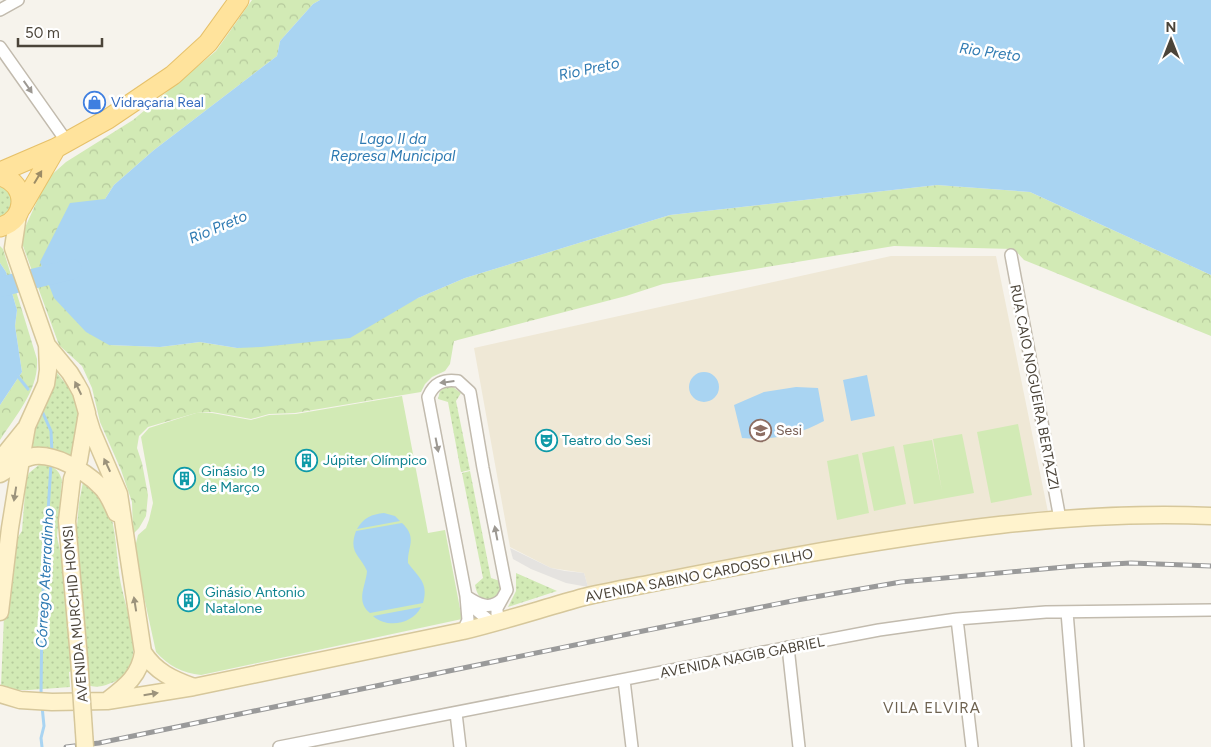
<svg xmlns="http://www.w3.org/2000/svg" width="1211" height="747" font-family="Figtree,sans-serif">
<style>
.education{fill:#efe8d6}
.grass{fill:url(#grass-dots)}
.park{fill:url(#park-crowns)}
.garden{fill:#d2eab5}
.parking{fill:#e5e3e0}
.water{fill:#a9d4f2}
.lines{fill:none;stroke-linecap:round;stroke-linejoin:round}
.stream{stroke:#a9d4f2;stroke-width:3}
.river{stroke:#a9d4f2;stroke-width:20}
.minor-casing{stroke:#c2bbae;stroke-width:14}
.secondary-casing{stroke:#d6c79b;stroke-width:19}
.primary-casing{stroke:#e6c16a;stroke-width:21}
.minor{stroke:#fff;stroke-width:11}
.secondary{stroke:#fff3cd;stroke-width:16}
.primary{stroke:#ffe39c;stroke-width:19}
.rail-casing{stroke:#9a9a9a;stroke-width:5}
.rail{stroke:#fff;stroke-width:3;stroke-dasharray:9;stroke-linecap:butt}
.secondary-bridge-casing{stroke:#d6c79b;stroke-width:19;stroke-linecap:butt}
.secondary-bridge{stroke:#fff3cd;stroke-width:16}
.oneway{fill:#9c9892}
.oneway2{fill:#9c8c66}
.oneway3{fill:#9c937c}
.labels{text-anchor:middle;stroke-width:5;stroke-linejoin:round;paint-order:stroke}
.shop-label{font-size:14px;fill:#366cbe;stroke:#fff;text-anchor:start}
.street-label{font-size:14px;fill:#4b4439;stroke:#fff}
.education-label{font-size:14px;fill:#785e54;stroke:#fff;text-anchor:start}
.culture-label{font-size:14px;fill:#0d838f;stroke:#fff;text-anchor:start}
.water-label{font-size:15px;font-style:italic;fill:#2e7ab2;stroke:#fff}
.neighbourhood-label{font-size:15px;letter-spacing:1px;fill:#6e6250;stroke:#fff}
</style>
<defs>
<pattern id="grass-dots" width="8" height="8" patternUnits="userSpaceOnUse" patternTransform="scale(1.25)"><rect width="8" height="8" fill="#d2eab5"/><path d="M2 2h.1M6 6h.1" fill="none" stroke="#b6ca9c" stroke-width="1.8" stroke-linecap="round"/></pattern>
<pattern id="park-crowns" width="20" height="18" patternUnits="userSpaceOnUse" patternTransform="scale(1.25)"><rect width="20" height="18" fill="#d2eab5"/><path d="M2 6a3 3 0 1 1 6 0M12 15a3 3 0 1 1 6 0" fill="none" stroke="#b6ca9c"/></pattern>
</defs>
<rect width="100%" height="100%" fill="#f6f3ec"/>
<path class="education" d="M891,256H996L1048,512L980,520L588,587L584,573L551,568L510,547L474,348Z"/>
<path class="grass" d="M0,181L7,184L15,208L0,222Z
M54,369L72,392L80,411L73,459L48,449H32L37,411L52,390Z
M446,387H453L461,393L456,401L470,470L461,472L448,402L438,399L440,391Z
M40,464C51,464 59,469 62,480L57,537L64,568L72,671L69,672L70,687L29,690H15L1,686L4,616L14,543L22,531L26,480L29,473Z
M470,471L491,578L500,581V593C489,605 478,602 475,585L483,578L462,473Z
M83,482H88C95,491 105,501 109,510C116,528 117,560 120,579C124,607 151,666 114,682C106,685 97,689 88,685L76,538L79,503Z
M516,573L557,591L508,607L516,591Z"/>
<path class="park" d="M252,0H320L313,4L280,41L277,56L154,150L114,185L105,199L109,345L160,347L200,342L237,348L418,298L465,278L670,215L937,185L1030,192L1211,275V336L1024,260L1014,249L894,246L663,284L626,296L454,341L450,364L445,371L432,377L425,384L421,392L295,413L269,414L251,419L212,412L196,413L148,427L139,436L137,448L142,463L148,495L146,516L139,528L133,534L132,502L121,470L100,422L92,388L82,366L59,345L23,246V232L47,179L66,162L133,120L216,51Z
M0,246L3,249L37,359C39,390 16,415 0,440V405L22,372L15,326L17,310L6,272L0,263Z"/>
<path class="garden" d="M402,396L428,533L445,530L462,619L201,675C182,673 169,666 156,652L134,551L138,535L146,528L149,520L153,503L141,437L149,428L196,413H212L251,420L269,415L296,414Z
M1018,424L1032,495L991,503L977,432Z
M962,434L974,493L914,504L903,445L932,440L942,491L933,439Z
M894,446L906,504L874,511L862,453Z
M858,454L869,513L837,520L827,461Z"/>
<path class="parking" d="M510,548L551,568L565,571L584,573L588,587L566,583L531,569L513,559Z"/>
<path class="water" d="M320,0H1211V275L1030,192L937,185L670,215L465,278L418,298L350,338L261,347L237,348L200,342L160,347L109,345L86,332L54,298L40,262L70,203L105,199L114,185L154,150L277,56L280,41L313,4Z
M0,263L6,272L17,310L15,326L22,372L0,405Z
M689 387a15 15 0 1 1 30 0a15 15 0 1 1-30 0Z
M867,375L875,416L851,421L843,380Z
M796,387L818,388L824,421C798,435 772,441 742,438L734,405L764,392Z
M384,513L395,516L400,521L357,529C363,518 372,514 384,513Z
M402,523C418,538 407,547 408,563C418,577 429,582 423,603L370,613C355,601 366,586 367,571C360,555 348,553 356,531Z
M421,607C413,624 387,629 373,616Z"/>
<g class="lines">
<path class="stream" d="M16,374L28,389
M42,411L51,431L52,453
M41,697L42,609L51,464
M42,747L41,738L44,726L42,706"/>
<path class="river" d="M0,287L72,269"/>
<defs>
<path id="minor" d="M0,10L18,0
M0,47L67,142
M1011,255L1060,519
M466,596C478,604 490,611 502,599
M470,601L474,608L493,624
M1067,612L1078,747
M957,619L972,747
M463,631L468,620L466,596L428,397C434,383 443,379 458,381L470,392L483,468L505,581L507,590L497,608V614L505,621
M788,647L799,747
M624,680L632,747
M456,713L460,747
M279,747L774,650L879,630L957,619L1046,612L1211,610"/>
<path id="secondary" d="M47,345L70,373L76,383L81,392L87,413L79,460L72,479L67,521L79,658
M87,415L92,431L119,494L143,652C156,672 172,679 194,687
M0,460L25,429
M0,474C10,468 19,460 30,457C52,451 85,471 100,486C108,493 112,504 116,513
M0,612L10,528L21,460L27,426L46,384L48,370L47,345L13,248L18,215
M0,694L20,700L52,702L107,701L194,687L463,631C504,621 544,608 584,597C605,592 627,588 648,584C697,574 745,565 794,556C931,532 1071,510 1211,516
M109,699C126,686 140,675 143,652"/>
<path id="primary" d="M0,172L56,148L108,119L173,75L208,43L239,0
M0,176C28,183 28,220 0,227
M21,208L56,148"/>
</defs>
<use href="#minor" class="minor-casing"/>
<use href="#secondary" class="secondary-casing"/>
<use href="#primary" class="primary-casing"/>
<use href="#minor" class="minor"/>
<use href="#secondary" class="secondary"/>
<use href="#primary" class="primary"/>
<defs>
<path id="rail" d="M66,747L99,743L638,632L797,600L901,582L1076,566L1131,563L1211,566"/>
</defs>
<use href="#rail" class="rail-casing"/>
<use href="#rail" class="rail"/>
<defs>
<path id="secondary-bridge" d="M79,658L85,747"/>
</defs>
<use href="#secondary-bridge" class="secondary-bridge-casing"/>
<use href="#secondary-bridge" class="secondary-bridge"/>
</g>
<defs><path id="oneway-solid" d="M-6-.8H1V-3.2L6.5 0L1 3.2V.8H-6Z" transform="scale(1.25)"/></defs>
<g class="oneway">
<use href="#oneway-solid" transform="translate(28 87) rotate(55)"/>
<use href="#oneway-solid" transform="translate(447 382) rotate(173)"/>
<use href="#oneway-solid" transform="translate(437 445) rotate(79)"/>
<use href="#oneway-solid" transform="translate(496 533) rotate(-101)"/>
</g>
<use class="oneway2" href="#oneway-solid" transform="translate(38 177) rotate(-59)"/>
<g class="oneway3">
<use href="#oneway-solid" transform="translate(78 388) rotate(-116)"/>
<use href="#oneway-solid" transform="translate(107 465) rotate(-115)"/>
<use href="#oneway-solid" transform="translate(15 494) rotate(99)"/>
<use href="#oneway-solid" transform="translate(135 604) rotate(-99)"/>
<use href="#oneway-solid" transform="translate(151 694) rotate(-9)"/>
</g>
<defs>
<symbol id="shop-ring" viewBox="-11 -11 22 22"><circle r="9.5" fill="#fff" stroke="#3f7fe0" stroke-width="1.5"/><path d="M-5-2.5h2.3a2.7 3.5 0 0 1 5.4 0H5L5.5 6h-11ZM-1.5-2.5h3a1.5 2.3 0 0 0-3 0Z" fill="#3f7fe0"/></symbol>
<symbol id="school-ring" viewBox="-11 -11 22 22"><circle r="9.5" fill="#fff" stroke="#8d6e63" stroke-width="1.5"/><path d="M0-5L7-2L0 1L-7-2ZM-4 1L0 2.5L4 1V4Q0 6-4 4Z" fill="#8d6e63"/></symbol>
<symbol id="theatre-ring" viewBox="-11 -11 22 22"><circle r="9.5" fill="#fff" stroke="#0f9aa8" stroke-width="1.5"/><path d="M-5-5.5Q0-4 5-5.5V0Q5 5 0 6Q-5 5-5 0ZM-3.3-2.5H-1v1.5H-3.3ZM1-2.5H3.3v1.5H1ZM-2.8 1Q0 5.5 2.8 1Z" fill="#0f9aa8"/></symbol>
<symbol id="building-ring" viewBox="-11 -11 22 22"><circle r="9.5" fill="#fff" stroke="#0f9aa8" stroke-width="1.5"/><path d="M-4-6H4V6H1V3H-1V6H-4ZM-2.5-4.3h1.7v1.8h-1.7ZM.8-4.3h1.7v1.8H.8ZM-2.5-1h1.7V.8h-1.7ZM.8-1h1.7V.8H.8Z" fill="#0f9aa8"/></symbol>
</defs>
<g fill-rule="evenodd">
<use href="#shop-ring" x="82" y="90" width="25" height="25"/>
<use href="#school-ring" x="748" y="418" width="25" height="25"/>
<use href="#theatre-ring" x="534" y="428" width="25" height="25"/>
<use href="#building-ring" x="294" y="448" width="25" height="25"/>
<use href="#building-ring" x="172" y="466" width="25" height="25"/>
<use href="#building-ring" x="176" y="588" width="25" height="25"/>
</g>
<g class="labels">
<g class="shop-label">
<text x="111" y="107">Vidraçaria Real</text>
</g>
<g class="street-label">
<text transform="translate(1035 387) rotate(79)" y="5">RUA CAIO NOGUEIRA BERTAZZI</text>
<text transform="translate(699 575) rotate(-11)" y="5">AVENIDA SABINO CARDOSO FILHO</text>
<text transform="translate(75 614) rotate(-95)" y="5">AVENIDA MURCHID HOMSI</text>
<text transform="translate(742 657) rotate(-11)" y="5">AVENIDA NAGIB GABRIEL</text>
</g>
<g class="education-label">
<text x="776" y="435">Sesi</text>
</g>
<g class="culture-label">
<text x="562" y="445">Teatro do Sesi</text>
<text x="323" y="465">Júpiter Olímpico</text>
<text x="201" y="476">Ginásio 19<tspan x="201" dy="16">de Março</tspan></text>
<text x="205" y="597">Ginásio Antonio<tspan x="205" dy="16">Natalone</tspan></text>
</g>
<g class="water-label">
<text transform="translate(990 52) rotate(8)" y="5">Rio Preto</text>
<text transform="translate(589 69) rotate(-12)" y="5">Rio Preto</text>
<text x="393" y="144">Lago II da<tspan x="393" dy="17">Represa Municipal</tspan></text>
<text transform="translate(218 227) rotate(-23)" y="5">Rio Preto</text>
<text transform="translate(45 578) rotate(-87)" y="5">Córrego Aterradinho</text>
</g>
<g class="neighbourhood-label">
<text x="932" y="713">VILA ELVIRA</text>
</g>
</g>
<g transform="translate(1171 40)" stroke="#ffffff" stroke-width="4" paint-order="stroke">
<path d="M0-4L9 19L0 12L-9 19Z" fill="#4b4439"/>
<text y="-8" font-size="14" font-weight="bold" text-anchor="middle" fill="#4b4439">N</text>
</g>
<path d="M18 38v8h84v-8" fill="none" stroke="#4b4439" stroke-width="2.5"/>
<text x="25" y="38" font-size="15" fill="#4b4439" stroke="#ffffff" stroke-width="4" paint-order="stroke">50 m</text>
</svg>
